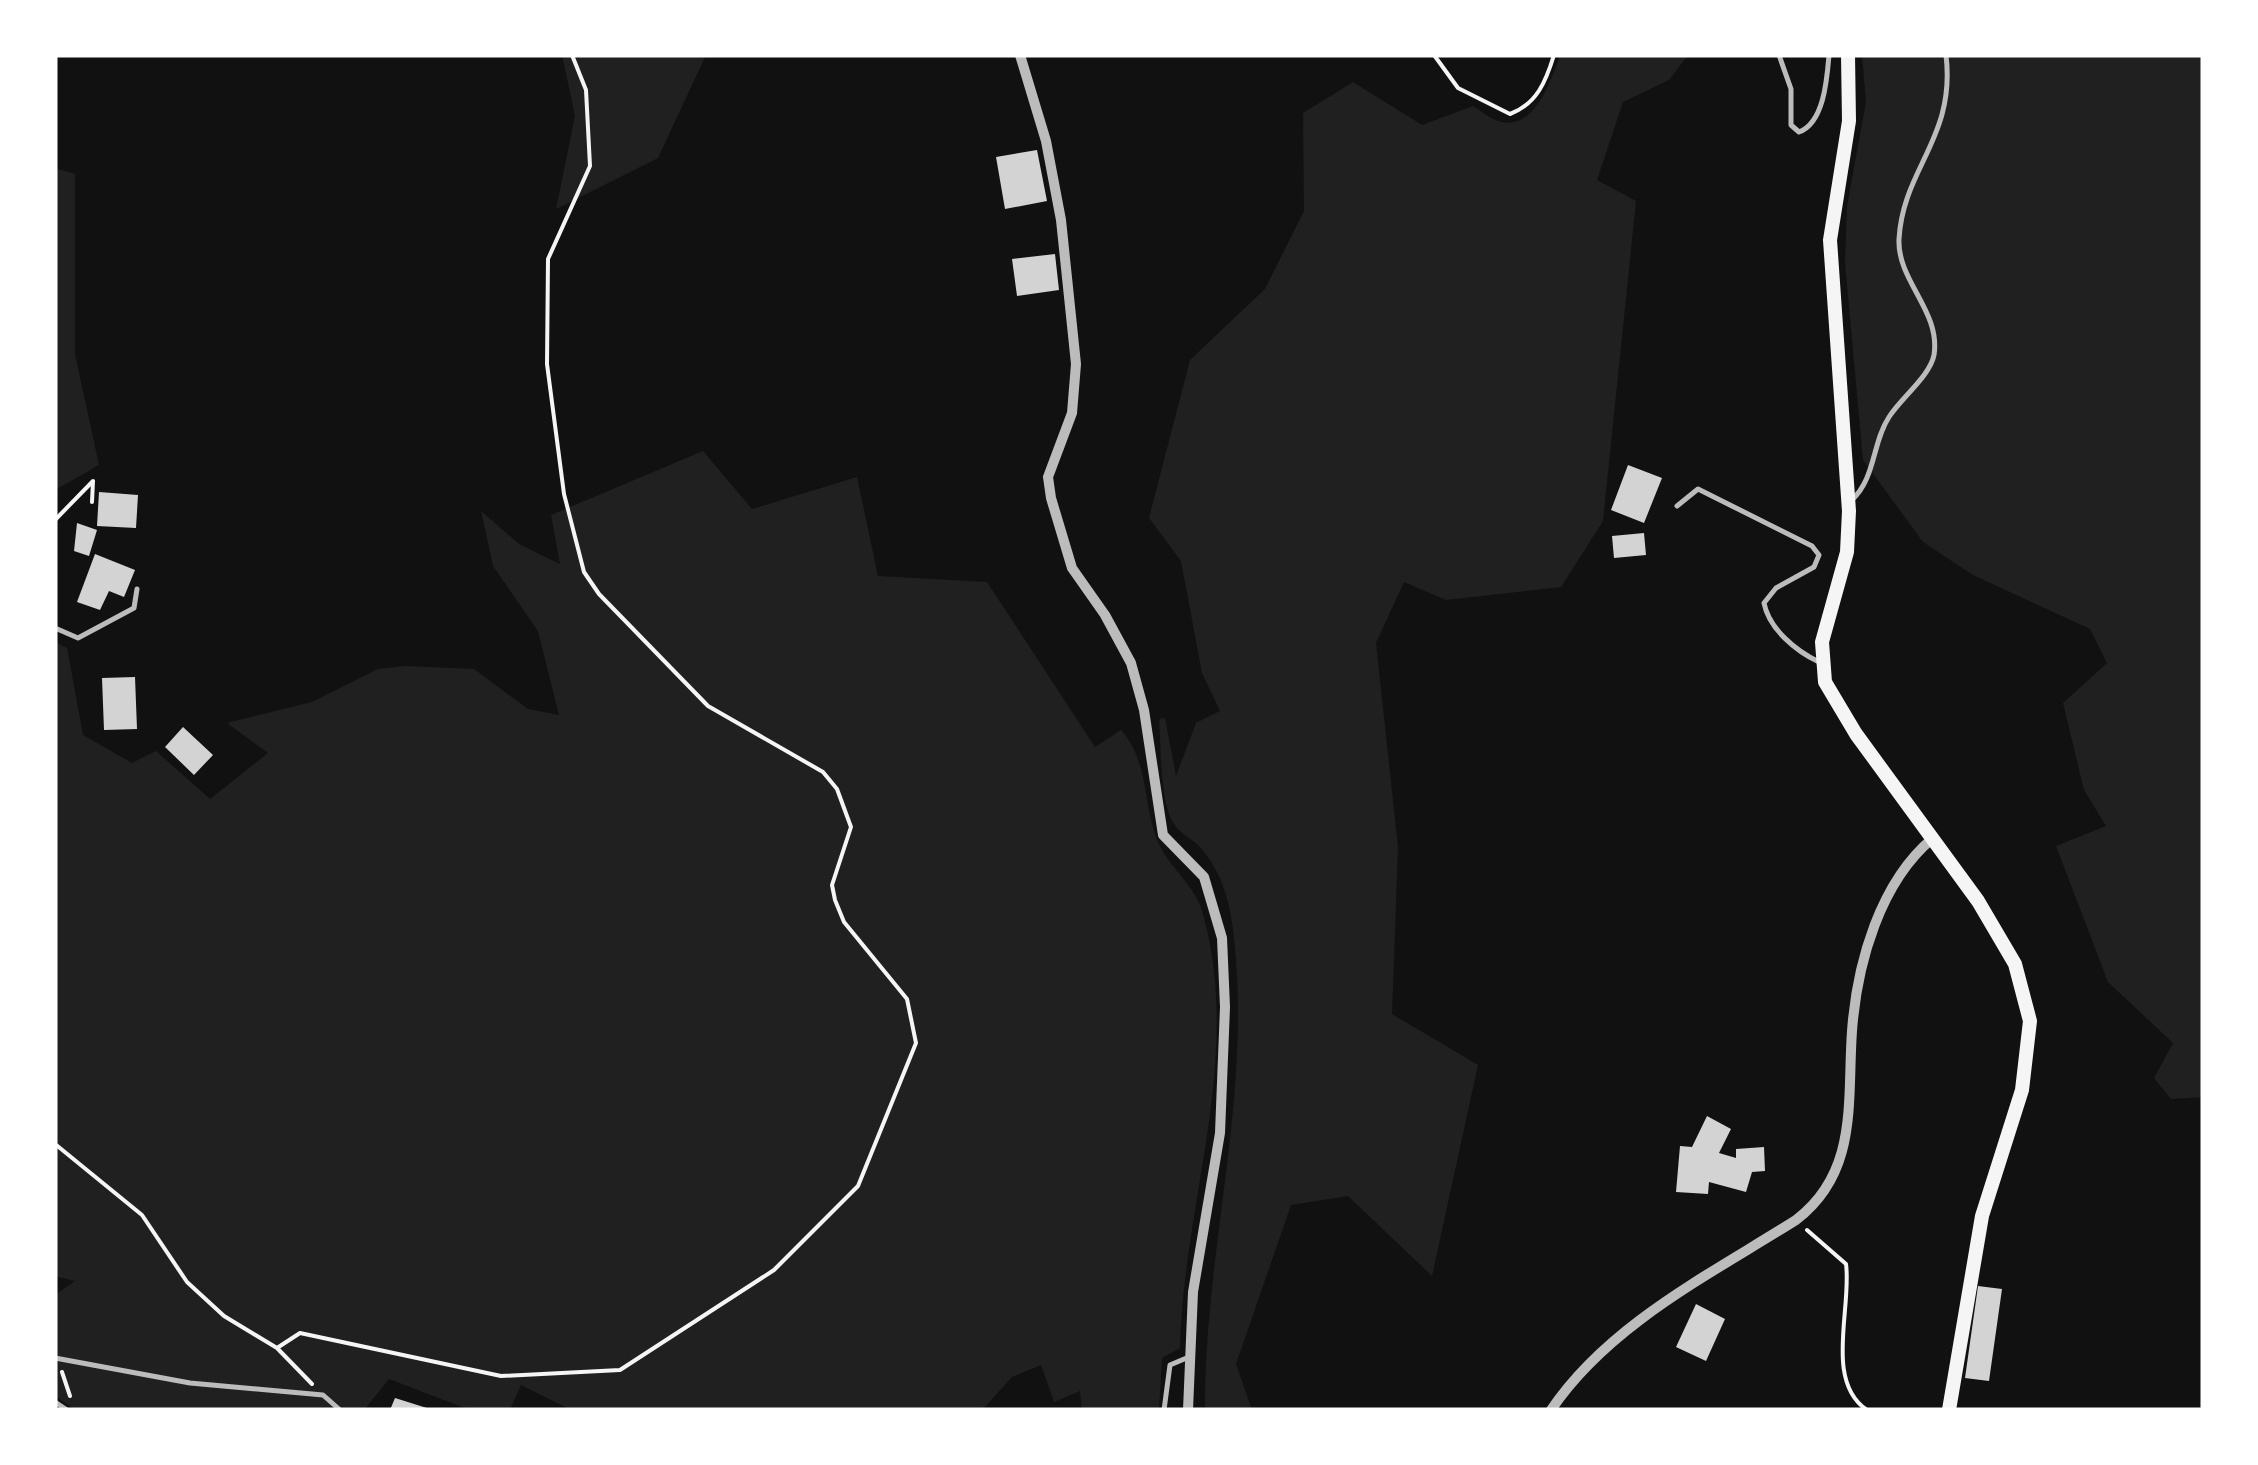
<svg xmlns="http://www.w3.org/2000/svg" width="2258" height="1465" font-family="'Open Sans',sans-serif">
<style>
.green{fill:#202020}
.building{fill:#d3d3d3}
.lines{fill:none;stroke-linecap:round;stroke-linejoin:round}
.path{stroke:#f5f5f5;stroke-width:4}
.service{stroke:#bcbcbc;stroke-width:5}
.minor{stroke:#bcbcbc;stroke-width:10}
.secondary{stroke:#f5f5f5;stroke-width:14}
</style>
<rect width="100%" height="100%" fill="#111"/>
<path class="green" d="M562,55H706L658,158L556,209L575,116Z
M1560,55H1688L1669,80L1623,102L1597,180L1636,201L1603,521L1561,587L1446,600L1404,582L1376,643L1398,847L1392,1014L1478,1065L1432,1276L1348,1196L1291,1205L1236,1364L1252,1410H1205C1204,1256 1250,1103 1235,948C1232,910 1225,873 1197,844C1190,838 1179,832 1174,824C1160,804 1161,745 1159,719L1165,718L1176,776L1196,723L1220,711L1202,673L1181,561L1149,518L1190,360L1265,289L1304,211L1303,113L1353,82L1422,125L1473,106C1481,111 1492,120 1501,122C1535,130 1552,78 1560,55Z
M1862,55H2203V1097L2171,1099L2154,1078L2173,1043L2108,982L2056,846L2106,826L2084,790L2063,703L2107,663L2090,629L1973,575L1923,542L1863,460L1845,263L1847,206L1866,102Z
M55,168L75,174V354L99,465L55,490Z
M703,451L752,509L857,477L878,576L987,582L1095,747L1121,730C1148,760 1143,800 1156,837C1166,866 1195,883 1203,914C1243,1058 1183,1204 1180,1348L1162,1358L1159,1410H1082L1080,1391L1054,1402L1041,1365L1012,1377L982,1410H571L521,1385L510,1410H470L389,1379L364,1410H75L55,1396V1295L75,1281L55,1276V642L67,648L83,735L132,763L156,751L210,799L268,753L227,723L312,702L378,669L404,666L474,669L528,709L559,715L538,631L493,566L481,511L519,544L560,564L551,515Z"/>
<path class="building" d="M1037,150L1047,201L1005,209L996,157Z
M1055,254L1059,290L1017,296L1012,259Z
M1628,465L1662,478L1644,523L1611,510Z
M99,492L138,495L136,528L97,526Z
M77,523L97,530L89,556L74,551Z
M1644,533L1646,555L1614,558L1612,536Z
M95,554L135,570L124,597L109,591L100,610L77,602Z
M135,677L137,729L104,730L102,678Z
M183,727L213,755L194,775L165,747Z
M1707,1116L1731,1129L1719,1153L1736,1158V1149L1764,1147L1765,1171L1752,1172L1746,1192L1709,1182L1708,1194L1676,1192L1680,1146L1692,1147Z
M1978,1286L2002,1289L1989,1381L1965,1378Z
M1696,1304L1725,1319L1706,1361L1676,1347Z
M395,1398L430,1409V1410H390Z"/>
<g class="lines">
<path class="path" d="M1434,55L1458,88L1510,114C1537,104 1546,81 1554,55
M92,502L93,481
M55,520L93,481
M55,1144L142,1215L187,1282L224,1316L277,1348L312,1384
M1807,1230L1846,1264C1852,1308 1824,1381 1867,1410
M277,1348L300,1333L501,1376L620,1370L774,1270L858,1186L916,1043L907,999L844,922L835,900L832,885L851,827L837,789L823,772L708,706L599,594L584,572L564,494L547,364L548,259L590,166L586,90L572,55
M62,1372L70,1396"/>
<path class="service" d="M1779,55L1791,89V125L1799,132C1824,123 1827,79 1829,55
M1852,500C1876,477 1872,443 1889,417C1901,398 1930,376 1934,355C1941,311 1897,281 1899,239C1903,168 1956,138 1946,55
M1677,506L1698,489L1812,546L1819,555L1814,567L1776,588L1764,603C1769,629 1796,651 1819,662
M55,628L78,638L134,608L137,589
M55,1358L190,1383L323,1395L340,1410
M55,1402L67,1410
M1164,1410L1170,1365L1189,1357"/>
<path class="minor" d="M1020,55L1046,141L1061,220L1076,364L1072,413L1048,477L1051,498L1072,568L1105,615L1131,663L1144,710L1163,835L1204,877L1222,938L1225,1007L1220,1133L1193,1292L1188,1410
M1551,1410C1609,1324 1711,1274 1796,1220C1859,1172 1847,1101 1852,1031C1857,963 1880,882 1933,838"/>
<path class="secondary" d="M1848,55L1849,121L1830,240L1849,511L1847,552L1822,642L1825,682L1856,734L1978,901L2015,964L2030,1021L2022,1090L1982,1216L1949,1410"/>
</g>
<rect width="2258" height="1465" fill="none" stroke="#ffffff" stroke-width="115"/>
</svg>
